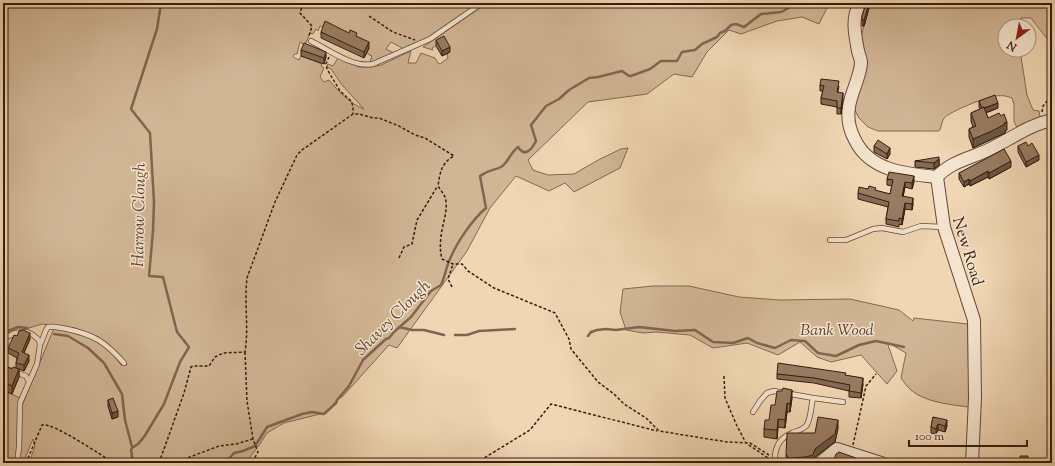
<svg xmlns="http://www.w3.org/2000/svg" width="1055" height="466" font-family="'Sorts Mill Goudy',serif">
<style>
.green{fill:#d1b696;stroke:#846850}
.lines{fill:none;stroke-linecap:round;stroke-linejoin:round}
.stream{stroke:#81654e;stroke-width:2.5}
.service-casing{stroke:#664a35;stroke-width:6}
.tertiary-casing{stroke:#664a35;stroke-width:14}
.path{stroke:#381b0b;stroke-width:1.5;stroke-dasharray:3 2;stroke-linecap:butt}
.service{stroke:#f5e4ce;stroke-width:4.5}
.tertiary{stroke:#f5e4ce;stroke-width:12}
.wall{fill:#836b54;stroke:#381b0b}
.shaded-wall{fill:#6a5745;stroke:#381b0b}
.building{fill:#987c62;stroke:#381b0b}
.labels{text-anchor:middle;stroke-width:3;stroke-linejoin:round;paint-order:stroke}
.street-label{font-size:16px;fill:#381b0b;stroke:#f5e4ce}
.park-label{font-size:16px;font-style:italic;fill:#5e422e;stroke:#f5e4ce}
.water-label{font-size:17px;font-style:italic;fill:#624632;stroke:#f5e4ce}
</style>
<rect width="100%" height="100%" fill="#f0d6b3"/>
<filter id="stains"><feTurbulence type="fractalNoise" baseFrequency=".005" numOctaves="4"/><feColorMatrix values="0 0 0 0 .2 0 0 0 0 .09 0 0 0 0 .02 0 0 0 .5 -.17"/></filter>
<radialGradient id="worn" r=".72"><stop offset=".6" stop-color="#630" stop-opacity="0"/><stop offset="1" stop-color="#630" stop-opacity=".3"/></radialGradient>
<path class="green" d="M3,3H479L430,37L404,49L391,42L386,49L394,53L374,62H370L372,56L366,53L369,48L320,26L318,31L316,29L313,34L310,33L305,45L300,42L297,54H294L293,57L299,60L301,56L322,64L321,66L324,68L320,77L324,82L329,80C339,92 349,103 364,109L342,85L331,69L327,67L328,64L333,66L338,58L359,67H371L381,65L411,51L408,63H416L421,53L435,58L438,63L440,64L448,58L444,41L432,48L433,50L423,47L487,3H835L828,6L819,24L802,17L777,21L741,34L729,30L707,52L692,77L674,74L647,94L588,102L528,160L533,170L548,175L574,174L600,159L621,149L628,148L620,168L574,192L565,183L549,191L516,176L490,208L467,251L397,348L389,345L343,396C336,400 331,408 324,414H320L284,423L267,433L258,447L254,444L257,448L247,461H240L237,463H29L35,446L33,439L23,463H19L22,406L54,328L88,336L97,341L112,353L121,365H127L125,361L112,348L97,336L75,328L42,324L3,336V175L6,170L7,165L6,120L3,103Z
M870,3H1052V45L1031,18H1021L1020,26H1005V50H1020L1027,95L1033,110L1039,111L1040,117L1018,130L1014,121V104L1012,98C1007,96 1002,95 996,96C986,97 951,111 944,118C942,121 941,127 940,130L938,131H878L868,127L859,118L853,107L861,37Z
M653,286H689L739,297L780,300L850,299L899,310L913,321L914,318L968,324L969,407C952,405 924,402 911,390C907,387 904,382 901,378L906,353L887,342L897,371L887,384L861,355L831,362L817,357L800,342L778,355L747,343L713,348L690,335L656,332L643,333L626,330L620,312L623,289Z
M3,390L20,398L16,463H10L3,453Z"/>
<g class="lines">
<path class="stream" d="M399,327L412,330H424L444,335
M3,333L18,327L27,328
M54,334L68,336L88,348L104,363L122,394L125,420L132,447
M455,335H467L479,331L515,329
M588,336L591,332L597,330L606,329L616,330L639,327L675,331L695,330L713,342L733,343L748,338L757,343L775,348L791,340L805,341L818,353L836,356L859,345L876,341L904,347
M133,463L131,450L132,448L138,444L144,437L164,404L180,362L189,347L177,332L163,277L149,276L153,231L154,202L150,133L131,109L157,29L161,3
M225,463L234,453L243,451L255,446L267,427L302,414L312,412L324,414L336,403L337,400L349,386L363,360L386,339L389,338L394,332L411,317L431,291L441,285C445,277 446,267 450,259C457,242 472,220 486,208L480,176C489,169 493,171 501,167C507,164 511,152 518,147C525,158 532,149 536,141L531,125L546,106L559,99L569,90L589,78L598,77L622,71L629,76H631L650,69L661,61H677L682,52L695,50L702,44L717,37L720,33L725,31L731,25L736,24L744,27L761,14L781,12L794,5L803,6L808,3"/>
<defs>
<path id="service" d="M311,41C329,50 353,68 373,64L430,39L482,3
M830,240H846L873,229L882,228L903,232L921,226L944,227
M9,336L15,333L27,332L33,335L39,340L40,345L37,364L20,403L19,448L17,463
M41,343L46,330L48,327C54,326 60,328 67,329C95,335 105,342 124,363
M3,368L26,376L29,382
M753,412L760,401L767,393L774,391L813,398L843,402
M775,463C774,449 779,438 792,433C797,431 802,430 806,426C811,420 811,406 813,398"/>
<path id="tertiary" d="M860,3C851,19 855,34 858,51C859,55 861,59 861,63C860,78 851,92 849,107C847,119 849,129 855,140C870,171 906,174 937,177
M820,463L837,449L881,463
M972,463L975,398L974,320L944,227L937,177C950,162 971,158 988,150C1009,140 1029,125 1052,120"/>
</defs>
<use href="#service" class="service-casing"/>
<use href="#tertiary" class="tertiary-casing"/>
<path class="path" d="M303,3L300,13L312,26L309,36
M369,16L393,32L415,40
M329,57L326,64L327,69L340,91L351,101L353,106V114
M1042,112L1043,106L1052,95
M3,125L5,163L3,168
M399,258L404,247L412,244L417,220L437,187
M452,287L448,279L453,264
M245,352L247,401L253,439L258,452L254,459L246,463
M724,376L725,398L737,426L746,443L768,458
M853,445L866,386L876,374
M3,456L7,463
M26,463L42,425C53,422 102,456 114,463
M159,463L184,393L191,367L193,366H209L215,357L223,353L245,352C249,327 244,302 247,278L275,202L297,155L302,150L353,114H359L373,118H379L399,126L415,135L425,138L454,156C441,163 440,173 438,186C440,189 443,193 445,197C449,210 442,224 441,237C440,245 440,251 442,259L453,264H462L468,271L494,288L555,313L569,339L571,349L598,382L614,394L624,404L646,418L659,431L727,442L750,443L769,455
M174,463L219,446L236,444L253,439
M476,463L530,430L551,404L657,431"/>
<use href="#service" class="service"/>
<use href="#tertiary" class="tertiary"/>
</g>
<path class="wall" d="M869,3V8L864,26H862V20Z
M321,32L357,37L369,48L364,58L321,38Z
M436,40L450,52L442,56L436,46Z
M301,50L326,57L324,64L301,56Z
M820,85L839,86L838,92L843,99L841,114H837V107L821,104V98L823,91H820Z
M979,101L998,108L986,113L988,118L1007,130L1005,131V133L992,139L973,148L969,137V129L973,127L971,121V113L980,109L979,107Z
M874,146L890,154L887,159L874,152Z
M1018,146H1028L1039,160L1026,167L1018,152Z
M939,159V165L934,169L915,167V161Z
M1011,167L989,179L988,177L970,186L969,184L964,187L959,179V173Z
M887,179L914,182L912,189L905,187L903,196L913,204L912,210L905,209L902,225L899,224V227L886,224V219L888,207L858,199V193L868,189L890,194L892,186L887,185Z
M30,339L24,353L29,361L24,371L19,369V377L12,394L3,390V365L12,369L16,368V363L17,358L8,353V348Z
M777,374L846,376L863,384L861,398L849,397V391L814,383L777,379Z
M792,398L790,412H787L785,428L778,427L777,439L764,437V429L769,420Z
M108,400L118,417L112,419L108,406Z
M933,417L947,426L945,432L938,430L936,434L931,433V427Z
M838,428L835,442L815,457L813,463H787L786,462V454L815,433Z"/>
<path class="shaded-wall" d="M869,3V8L864,26V20Z
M369,42V48L364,58V52Z
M450,47V52L442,56V51Z
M326,52V57L324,64V58Z
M843,93V99L841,114V108Z
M998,103V108L982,114V109Z
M1007,122V130L1005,131V133L992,139L973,148V139Z
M890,148V154L887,159V154Z
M1039,155V160L1026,167V162Z
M939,159V165L934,169V163Z
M1011,161V167L989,179V173Z
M988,171V177L970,186V181Z
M914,176V182L912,189V183Z
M969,179V184L964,187V182Z
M905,182V187L902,202V196Z
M913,198V204L912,210V204Z
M905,203V209L902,225V219Z
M30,333V339L22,357V352Z
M29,355V361L24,371V365Z
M19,369V377L12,394V386Z
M863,378V384L861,398V393Z
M792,390V398L790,412V404Z
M787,403V412L785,428V420Z
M118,411V417L112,419V413Z
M778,419V427L777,439V430Z
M838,420V428L835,442L815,457L813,463H805V457L815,449Z
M947,420V426L945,432V426Z
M938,424V430L936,434V429Z"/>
<path class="building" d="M866,3H869L864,20H862V16Z
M325,21L349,33L350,30L357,33L356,36L369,42L364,52L321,32Z
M444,36L450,47L442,51L436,40Z
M304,43L326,52L324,58L301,50Z
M821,79L839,81L837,92L843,93L841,108H837V101L821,98L824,86L820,85Z
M995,95L998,103L984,108V107L982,108L979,101Z
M984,107L988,118L999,113L1001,116L1004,114L1007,122L1004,123L1005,124L992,131L973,139L969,129L976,126L971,113Z
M878,140L890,148L887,154L874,146Z
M1026,142L1028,146L1032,143L1039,155L1026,162L1018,146Z
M1004,149L1011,161L989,173L988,171L970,181L969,179L964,182L959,173Z
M939,157V159L934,163L915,161Z
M889,172L914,176L912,183L905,182L902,196L913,198L912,204L905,203L902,219L899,218V221L886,219L889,202L858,193L859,187L868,189L869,186L876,188L875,190L890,194L893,180L887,179Z
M23,330L30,333L22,352L29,355L24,365L16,363L19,353L8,348L14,335L17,336L19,331Z
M778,363L846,373L845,375L863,378L861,393L849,391L850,385L814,378L777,374Z
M3,365L12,369L13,367L19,369L12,386L3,382Z
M783,388L792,390L790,404L787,403L785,420L778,419L777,430L764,429L765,420H769L771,405H775L777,391H782Z
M113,398L118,411L112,413L108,400Z
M818,417L838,420L835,434L815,449L813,455L805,457L789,458L786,454L787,433H815Z
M933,417L947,420L945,426L938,424L936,429L931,427Z
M839,452L867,462V463H826L829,460L833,462L836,454Z
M1020,456H1028L1027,463H1020Z
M952,462L967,463H952Z"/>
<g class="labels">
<g class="street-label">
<text transform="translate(969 251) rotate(73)" y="6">New Road</text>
</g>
<g class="park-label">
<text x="837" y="335">Bank Wood</text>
</g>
<g class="water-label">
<text transform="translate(138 215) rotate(-89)" y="6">Harrow Clough</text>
<text transform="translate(392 317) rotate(-45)" y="6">Shavey Clough</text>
</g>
</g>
<rect width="1055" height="466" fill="none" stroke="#f0d6b3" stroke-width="16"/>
<rect x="4" y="4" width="1047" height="458" fill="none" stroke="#381b0b" stroke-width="2"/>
<rect x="8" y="8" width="1039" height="450" fill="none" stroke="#381b0b"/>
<g transform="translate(1017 38) rotate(212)"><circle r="19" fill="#f5e4ce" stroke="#a99480"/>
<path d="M0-3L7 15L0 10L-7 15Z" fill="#8f2418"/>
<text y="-6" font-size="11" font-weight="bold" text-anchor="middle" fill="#381b0b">N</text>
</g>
<path d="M909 440v6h118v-6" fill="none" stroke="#381b0b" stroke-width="2"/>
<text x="915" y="440" font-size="12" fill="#381b0b" stroke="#f5e4ce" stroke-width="3" paint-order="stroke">100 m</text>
<rect width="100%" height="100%" filter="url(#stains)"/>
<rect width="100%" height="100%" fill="url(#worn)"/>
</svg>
